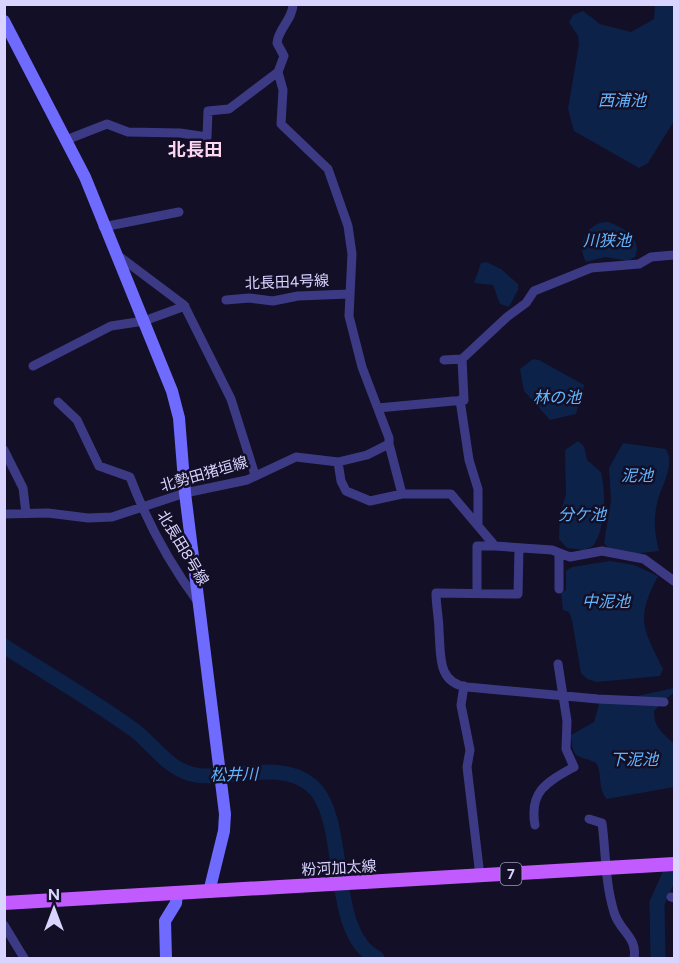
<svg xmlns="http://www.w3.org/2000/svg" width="679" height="963" font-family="Figtree,'Noto Sans JP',sans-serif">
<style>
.water{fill:#0c2248}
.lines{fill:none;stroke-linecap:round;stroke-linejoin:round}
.river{stroke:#0c2248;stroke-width:15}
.street{stroke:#3d3a85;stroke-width:9}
.secondary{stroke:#6f6bff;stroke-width:12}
.primary{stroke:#c25bff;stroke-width:14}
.labels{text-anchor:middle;stroke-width:5;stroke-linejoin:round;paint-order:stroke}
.shield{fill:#130f26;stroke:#9e99be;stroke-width:1.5}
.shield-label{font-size:14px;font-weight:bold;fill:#d9d4ff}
.street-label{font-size:15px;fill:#d9d4ff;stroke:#130f26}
.water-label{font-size:16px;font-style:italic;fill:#62b6ff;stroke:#130f26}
.quarter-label{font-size:18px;font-weight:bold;fill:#ffd6f0;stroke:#130f26}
</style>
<rect width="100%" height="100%" fill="#130f26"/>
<path class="water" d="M655,4L674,5V121L648,163L639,168L574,131L568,109L579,44L578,36L569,22L573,15L583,11L600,24L631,32L654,19Z
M608,222C623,227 643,239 635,257L628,261L605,257L586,262C575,244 589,221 608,222Z
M486,262L501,269L518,284V290L509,307L500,304L493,285L474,283L481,263Z
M533,359L539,360L584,385L576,414L550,420L524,391L520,369Z
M578,441L584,446L587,460L601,472C606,493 606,528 593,546L584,550L567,548L559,539L560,513L566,495L565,450Z
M623,443L666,449C676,467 660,486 657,504C653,520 655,535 659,551C644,553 612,557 604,543L611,500L609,468Z
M610,561L634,565L658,576C635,620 643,628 663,669L660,676L597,682L587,679L581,673L572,620L569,612L563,610L561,592L566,590V571L572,567Z
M674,688V692L654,711C654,729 663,732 674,744V787L607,799C597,788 603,774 596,763C576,753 573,762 571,735L594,722L601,697L637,696Z"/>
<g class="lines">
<path class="river" d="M4,646C47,674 93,700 134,730C154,745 166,767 191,774C229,783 278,758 311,785C350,817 326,934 377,958
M658,958L657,903L670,874"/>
<path class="street" d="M293,4C293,19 278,29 277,43L284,56L278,72L283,90L281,124L328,169L348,226L352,254L349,316L362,367L389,438V444L367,455L338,462
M66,140L107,124L128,132L180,133L207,137L208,111L229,109L278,72
M103,227L179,212
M116,254L184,305L231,399L255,475
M226,300L249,298L273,301L298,296L349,294
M444,360L462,359
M33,366L111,326L144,321L185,306
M460,400L469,460L478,489V526
M58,402L77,420L99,466L130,477C147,522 169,563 198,602
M378,408L464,400L462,359L507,317L526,303L534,291L591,268L639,264L651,257L674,255
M389,444L402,494
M4,450L23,488L26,513
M4,514L48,513L88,518L112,517L185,493L247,480L296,457L338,462L341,481L346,491L370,501L402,494H451L495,546L552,550L570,557L602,551L644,559L674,581
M519,548L518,594L436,593C436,606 439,618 439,631C441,655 437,683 467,687L598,699L664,702
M559,589V554
M477,592V546H495
M464,686L461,705L470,750L467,767L480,876
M589,819L602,823C606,853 605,883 614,912C619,931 638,937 634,958
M535,825C529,791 547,782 574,767L566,749L567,721L558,664
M671,897L674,898
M4,925L24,958"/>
<path class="secondary" d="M4,21L85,177L172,391L179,418L185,493L225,814L224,831L209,892
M166,958L165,921L176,903L177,894"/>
<path class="primary" d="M4,903L674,864"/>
</g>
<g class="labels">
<rect class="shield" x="500.5" y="863" width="21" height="22" rx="4.5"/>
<g class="shield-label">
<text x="511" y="879">7</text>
</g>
<g class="street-label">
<text transform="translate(287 282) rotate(-2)" y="5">北長田4号線</text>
<text transform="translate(204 474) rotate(-16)" y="5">北勢田猪垣線</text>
<text transform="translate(183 548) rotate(59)" y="5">北長田8号線</text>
<text transform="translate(339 868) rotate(-3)" y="5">粉河加太線</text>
</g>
<g class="water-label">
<text x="622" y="106">西浦池</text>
<text x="607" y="246">川狭池</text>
<text x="557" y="403">林の池</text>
<text x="637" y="481">泥池</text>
<text x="582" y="520">分ケ池</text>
<text x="606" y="607">中泥池</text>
<text x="634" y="765">下泥池</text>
<text transform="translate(234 774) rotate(-1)" y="6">松井川</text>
</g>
<g class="quarter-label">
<text x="195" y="156">北長田</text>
</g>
</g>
<rect width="679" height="963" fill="none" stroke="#d9d4ff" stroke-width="12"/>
<g transform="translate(54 909)" stroke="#130f26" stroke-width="4.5" paint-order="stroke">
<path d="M0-4.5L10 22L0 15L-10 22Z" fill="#d9d4ff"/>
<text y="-9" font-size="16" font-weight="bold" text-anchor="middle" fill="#d9d4ff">N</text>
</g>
</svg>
